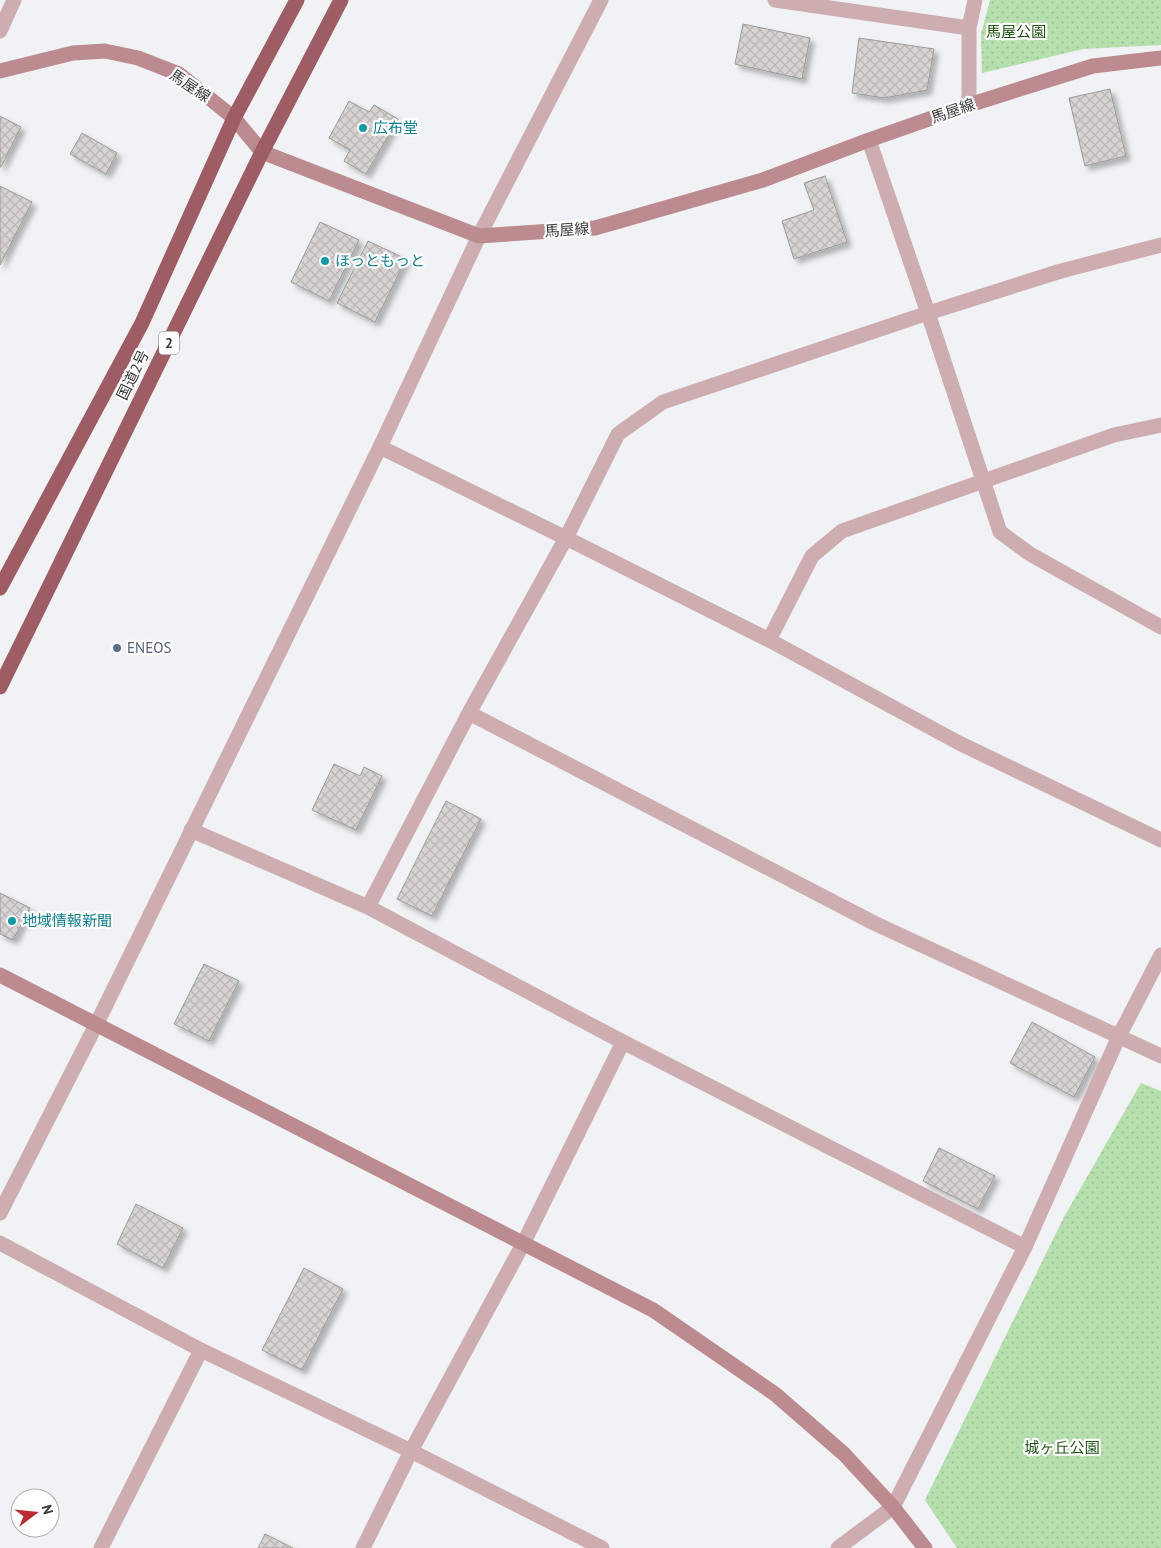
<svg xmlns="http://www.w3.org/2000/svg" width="1161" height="1548" font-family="'PT Sans','Noto Sans JP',sans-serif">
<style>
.green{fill:url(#green-dots)}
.building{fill:url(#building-cross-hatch);stroke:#9d9a99;filter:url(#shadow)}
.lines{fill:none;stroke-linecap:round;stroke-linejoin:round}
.street{stroke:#ceadb0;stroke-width:15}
.secondary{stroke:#bb8b8f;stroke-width:15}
.highway{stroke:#9e5d65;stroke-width:15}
.culture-dot{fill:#0f9aa8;stroke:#fff;stroke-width:2}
.service-dot{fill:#5c6f8a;stroke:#fff;stroke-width:2}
.labels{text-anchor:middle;stroke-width:4.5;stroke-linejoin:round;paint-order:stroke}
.shield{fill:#fff;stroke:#747475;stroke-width:1}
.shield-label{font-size:14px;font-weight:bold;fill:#38393a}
.park-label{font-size:15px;fill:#1d540e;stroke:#fff}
.street-label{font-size:15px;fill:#38393a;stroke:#fff}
.culture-label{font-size:15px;fill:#0d838f;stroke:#fff;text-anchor:start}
.service-label{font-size:15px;fill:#4e5e75;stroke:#fff;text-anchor:start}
</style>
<defs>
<pattern id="green-dots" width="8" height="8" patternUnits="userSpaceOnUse" patternTransform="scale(1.25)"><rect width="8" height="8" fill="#b5dfac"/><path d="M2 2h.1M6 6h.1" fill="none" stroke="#9cc095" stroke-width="1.8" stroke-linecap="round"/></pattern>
<pattern id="building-cross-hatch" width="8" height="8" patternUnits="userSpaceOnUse" patternTransform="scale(1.25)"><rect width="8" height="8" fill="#d7d3d2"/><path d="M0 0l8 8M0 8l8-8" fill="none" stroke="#b9b6b5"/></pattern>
<filter id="shadow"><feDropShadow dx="4.5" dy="4.5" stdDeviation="2.5" flood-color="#0004"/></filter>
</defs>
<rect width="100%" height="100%" fill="#f0f2f5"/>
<path class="green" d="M990,0H1161V45L1083,49L982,73L981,34Z
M1141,1083L1161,1091V1548H957L925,1500L1064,1217Z"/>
<path class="building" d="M743,24L810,38L802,79L735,64Z
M859,38L934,49L927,90L884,98L852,93Z
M1110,89L1126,156L1085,166L1069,98Z
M349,101L369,112L374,105L398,119L366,174L344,161L350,150L329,138Z
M0,116L21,127L1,167H0Z
M82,133L117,153L106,174L70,154Z
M825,176L847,242L794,259L782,221L814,210L804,183Z
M0,186L32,202L0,265Z
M320,222L359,240L329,301L291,282Z
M368,241L406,259L375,322L337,303Z
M334,764L360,776L364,767L382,776L356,830L312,810Z
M446,801L481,819L432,916L397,899Z
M0,893L30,908L13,940L0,934Z
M204,964L239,981L209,1041L174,1024Z
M1032,1022L1095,1057L1074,1097L1010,1063Z
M939,1148L995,1176L978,1209L923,1181Z
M136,1204L183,1228L163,1268L117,1244Z
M304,1268L343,1289L302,1370L262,1350Z
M265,1534L293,1548H258Z"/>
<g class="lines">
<path class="street" d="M775,0L969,28
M0,31L14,0
M969,105V28L975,0
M869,140L928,313L1000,532L1030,554L1161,627
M380,447L566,538L769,640L959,743L1161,840
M769,640L812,556L842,531L1114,435L1161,425
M469,713L874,923L1161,1056
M191,830L368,907L623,1042L1025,1247
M368,907L469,713L566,538L618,434L663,402L928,313L1061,271L1161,245
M0,1213L97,1023L380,447L479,236L601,0
M0,1243L201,1350L411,1451L602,1548
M101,1548L201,1350
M363,1548L411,1451L523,1244L623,1042
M838,1548L893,1507L1025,1247L1119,1036L1161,955"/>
<path class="secondary" d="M0,71L73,53L105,51L138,58L179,74L234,118L262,152L479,236L595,228L763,180L869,140L969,105L1093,66L1161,58
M0,975L653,1310L775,1394L844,1454L893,1507L925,1548"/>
<path class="highway" d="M0,588L142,323L234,118L297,0
M0,687L262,152L341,0"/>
</g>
<g class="culture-dot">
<circle cx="363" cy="128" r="5"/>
<circle cx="325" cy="261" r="5"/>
<circle cx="12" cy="921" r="5"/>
</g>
<circle class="service-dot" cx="117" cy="648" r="5"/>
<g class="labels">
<rect class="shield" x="159" y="331.5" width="20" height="23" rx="4"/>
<g class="shield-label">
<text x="169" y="348">2</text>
</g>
<g class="park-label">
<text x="1016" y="37">馬屋公園</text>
<text x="1062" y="1453">城ヶ丘公園</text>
</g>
<g class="street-label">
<text transform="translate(190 86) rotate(34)" y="5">馬屋線</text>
<text transform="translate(953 111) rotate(-19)" y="5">馬屋線</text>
<text transform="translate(567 230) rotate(-4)" y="5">馬屋線</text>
<text transform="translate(133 375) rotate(-64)" y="5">国道2号</text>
</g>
<g class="culture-label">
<text x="373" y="133">広布堂</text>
<text x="335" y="266">ほっともっと</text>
<text x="22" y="926">地域情報新聞</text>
</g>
<g class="service-label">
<text x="127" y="653">ENEOS</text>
</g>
</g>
<g transform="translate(35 1513) rotate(74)"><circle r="24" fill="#ffffff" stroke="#afb0b0"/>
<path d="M0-4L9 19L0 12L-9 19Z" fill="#bb2b31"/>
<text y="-8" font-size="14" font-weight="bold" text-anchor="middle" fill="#38393a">N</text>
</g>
</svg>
